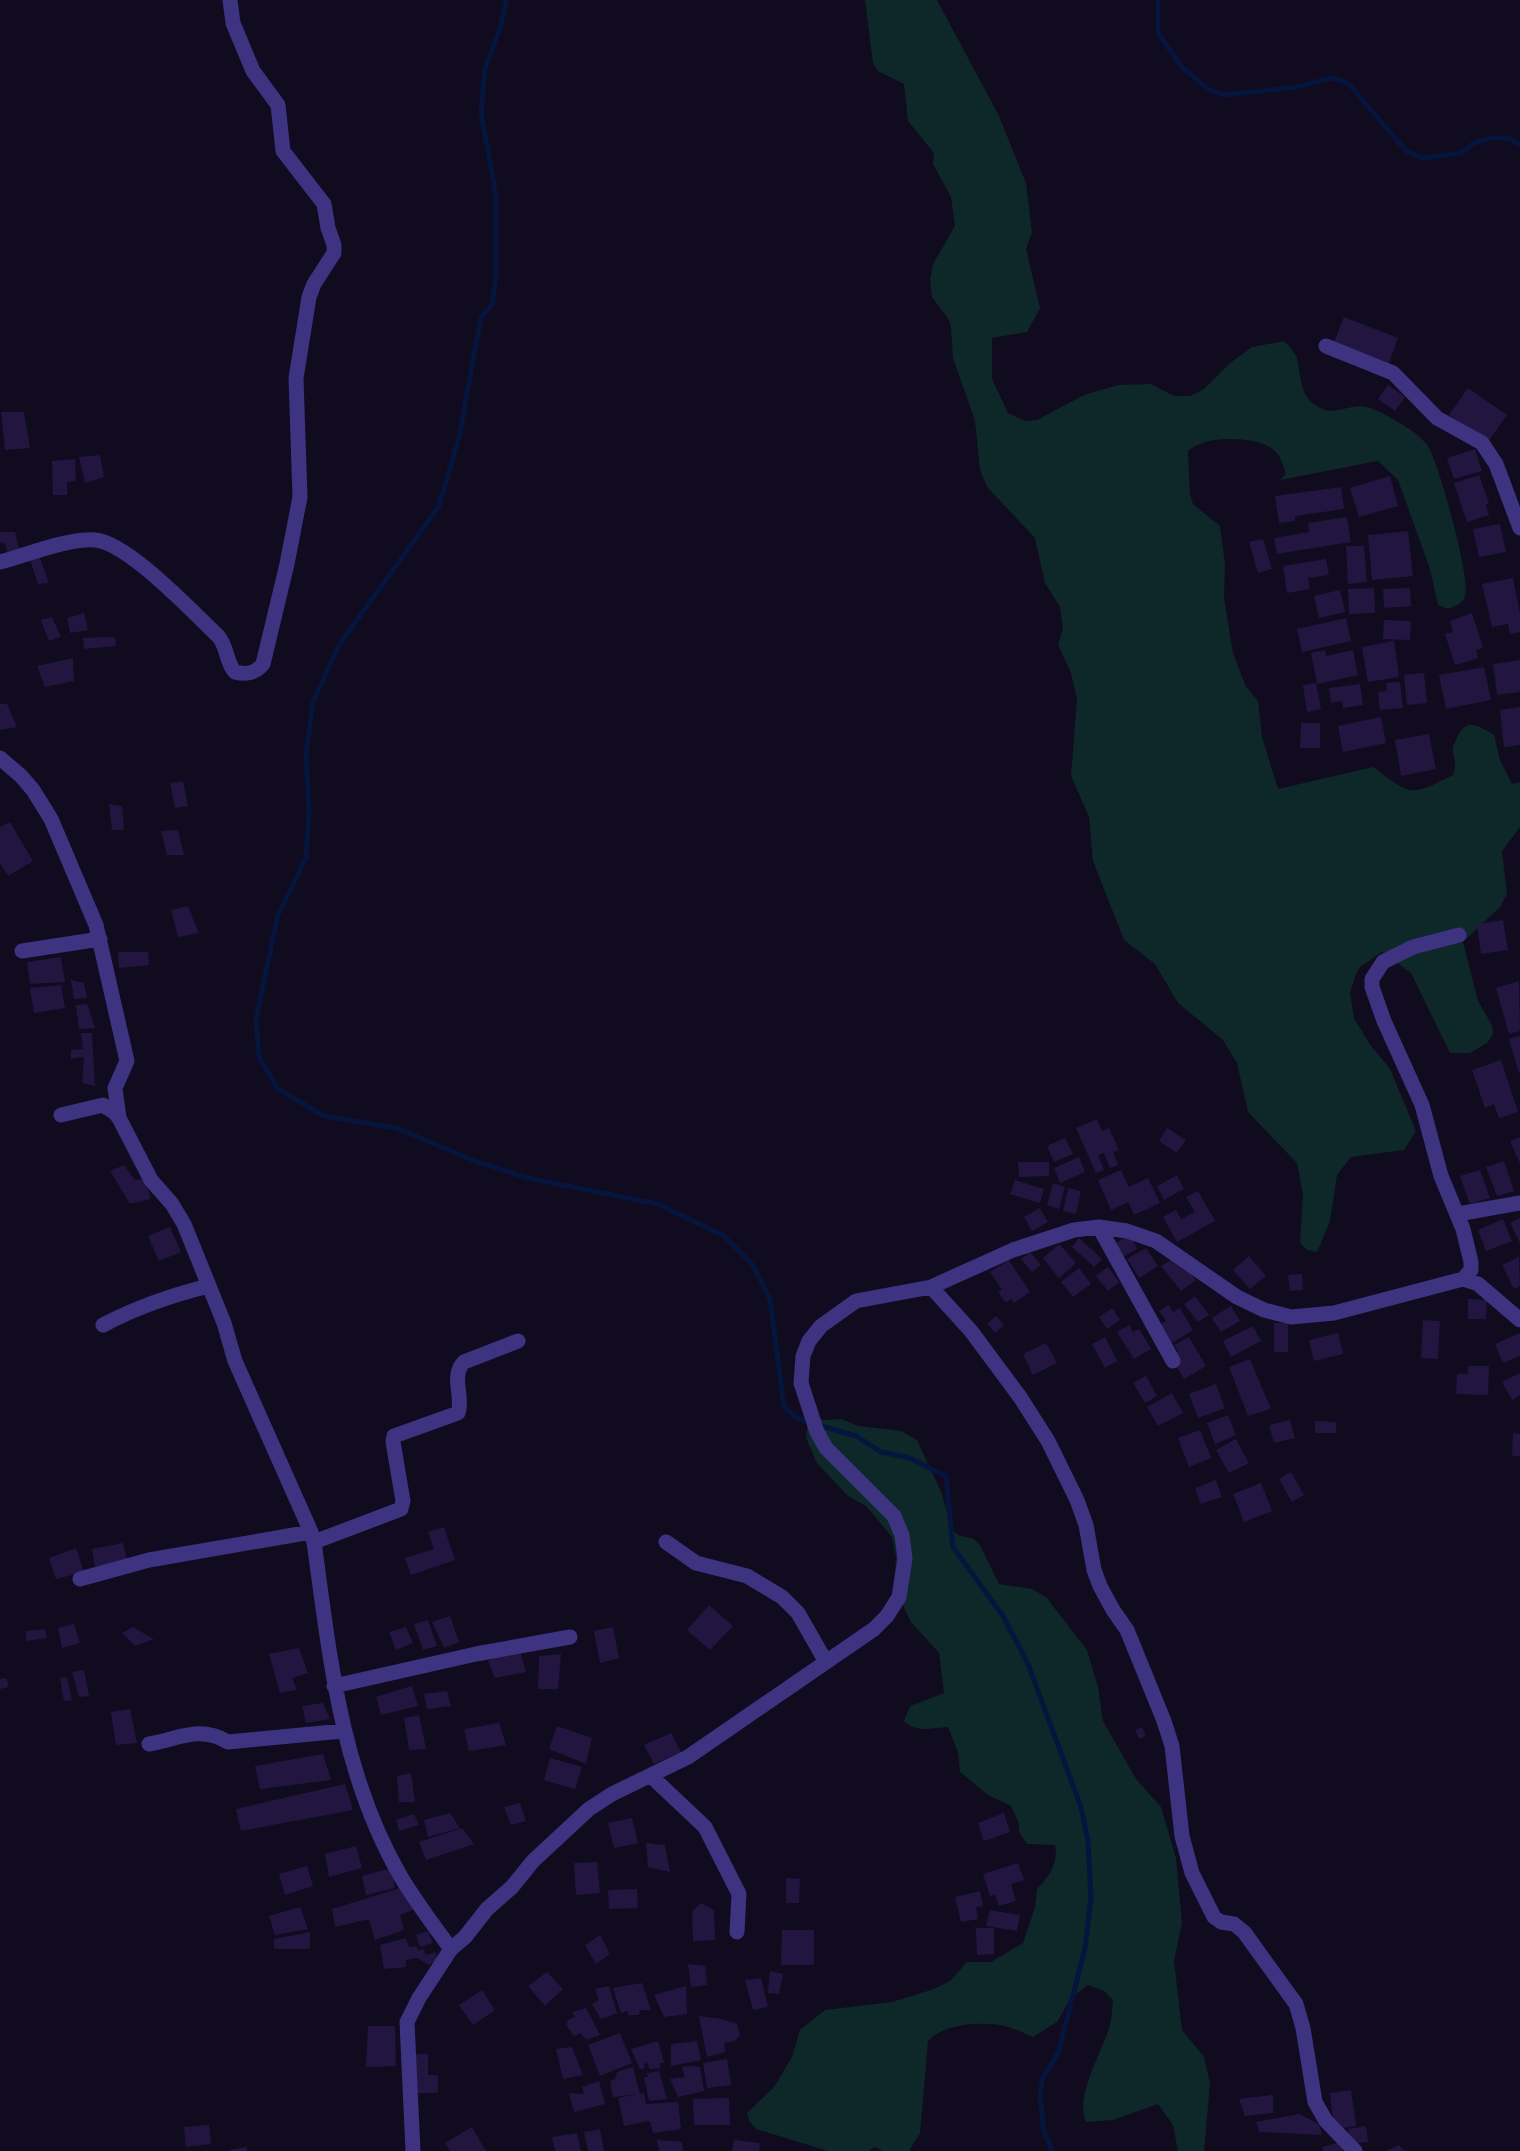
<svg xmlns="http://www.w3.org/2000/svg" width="1520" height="2151" font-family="Signika,sans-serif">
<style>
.green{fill:#0e2729}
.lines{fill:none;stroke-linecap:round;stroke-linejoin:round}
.stream{stroke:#06153d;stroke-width:5}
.building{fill:#221641}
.minor{stroke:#3d3381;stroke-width:15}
</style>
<rect width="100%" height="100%" fill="#100b1f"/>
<path class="green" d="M865,0H937L999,116L1026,183L1032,232L1026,249L1040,308L1027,332L992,338V379L1008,413L1025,421L1037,420L1084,395L1118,385L1151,384L1174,396H1190L1204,389L1230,363L1252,347L1284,341C1289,346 1296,353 1297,359C1301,375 1300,395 1315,405C1335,419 1346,403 1367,407C1375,408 1408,427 1415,433C1419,436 1425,442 1428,446C1439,464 1471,579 1465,596C1463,604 1455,606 1448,609L1438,605L1430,569L1398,480L1378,461L1280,480L1286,474C1283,466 1282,459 1276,452C1263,437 1218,436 1200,444C1196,445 1192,448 1188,451L1190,494L1193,504L1220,526L1225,564L1224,598L1233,653L1246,687L1258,701L1262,737L1278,789L1373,767C1412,796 1410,797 1453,775C1458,763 1452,758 1453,747C1454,744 1457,738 1459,734C1468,717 1482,728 1494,735L1500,760L1512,784L1520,782V827L1502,851L1507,894L1500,907L1463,942L1478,1001L1492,1025L1493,1034L1487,1043L1470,1053H1450L1411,973L1382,952L1360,967L1356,974L1350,993L1354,1018L1369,1043L1390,1069L1416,1131L1404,1150L1351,1157L1337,1175L1330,1221L1317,1252L1307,1250L1300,1243L1303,1195L1297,1163L1248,1112L1237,1063L1223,1040L1178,1003L1155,964L1124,940L1093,861L1089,817L1071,776L1077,699L1071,673L1058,645L1063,628L1060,607L1045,583L1035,538L987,487L980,470L975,421L953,358L951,328L949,320L932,297L930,279L933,264L955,226L951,197L933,164L934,153L908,121L904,84L878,71L873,64Z
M815,1417L824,1420L841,1419L858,1426L901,1431L917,1440L942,1494L952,1530L958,1535L974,1539L980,1545L999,1584L1032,1589L1046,1597L1087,1650L1098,1687L1103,1721L1136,1779L1161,1807L1176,1858L1182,1923L1174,1961L1182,2030L1204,2057L1210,2084L1204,2151H1178L1173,2125L1158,2104L1113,2120L1086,2122C1075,2096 1101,2054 1109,2028C1112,2020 1112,2009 1113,2000L1104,1991L1088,1985L1071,1998L1057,2022L1033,2037C1024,2033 1015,2029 1005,2026C983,2021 944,2023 928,2041L920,2133L909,2151H883L874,2147L869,2151H828L756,2129L750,2122L747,2113L774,2087L792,2057L800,2030L825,2010L892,2002L934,1989L950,1981L967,1962H991L1023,1943L1035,1907L1037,1889C1048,1878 1059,1863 1055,1845L1027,1844L1019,1832V1823L1011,1806L988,1795L960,1772L958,1752L948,1727C933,1728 915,1733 904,1721L910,1706L944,1693L939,1653L911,1622L894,1587L896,1557L892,1537L866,1506L848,1496L817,1463L806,1438L808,1421Z"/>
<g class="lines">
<path class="stream" d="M506,0L501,25L485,69L481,113L496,195V277L492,305L481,317L459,437L439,506L339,645L313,702L306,754L309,812L306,858L278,915L256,1019L259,1057L278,1089L324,1116L396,1128L475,1161L528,1178L658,1204L724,1236L752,1264L770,1299L784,1407L797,1418L810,1422
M1158,0V33L1181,66L1208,89L1225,95L1296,87L1331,78L1348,83L1406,151L1423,158L1461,153L1474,143L1490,138H1509L1520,145
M818,1425L856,1436L881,1452L910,1458L946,1476L953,1547L1003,1616L1028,1664L1081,1807L1088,1841L1091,1898L1085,1948L1059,2051L1042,2080L1040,2097L1044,2132L1052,2151"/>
</g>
<path class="building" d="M1344,317L1398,338L1389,363L1334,342Z
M1388,385L1405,397L1395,411L1378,399Z
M1468,388L1507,415L1487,443L1449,415Z
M1,412H24L30,448L5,450Z
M1475,449L1482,471L1454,479L1447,458Z
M100,455L104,477L85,483L79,457Z
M75,459L76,481L67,482V495H53L52,461Z
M1479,475L1489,503L1486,505L1489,515L1467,522L1454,483Z
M1390,476L1398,506L1359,517L1350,488Z
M1341,487L1344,509L1295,516V521L1279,523L1275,496Z
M1347,517L1351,542L1277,554L1274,538L1309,532L1308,523Z
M1500,524L1506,552L1479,557L1473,529Z
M1408,531L1413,576L1372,580L1368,535Z
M0,532H15L20,553L9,556L4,542L1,544L0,541Z
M1263,539L1272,569L1258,573L1249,542Z
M1346,546H1364L1367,582L1348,584Z
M40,558L49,583L38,584L30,560Z
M1326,559L1329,575L1308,578L1310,589L1287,593L1283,566Z
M1513,578L1520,613V632L1510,634L1508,624L1492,627L1482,584Z
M1374,588L1375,613L1349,614L1348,589Z
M1410,588L1411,606L1384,608L1383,589Z
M1340,590L1345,612L1319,618L1314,596Z
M84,613L88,630L70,633L67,618Z
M1472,613L1483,648L1476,650L1478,658L1455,665L1445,634L1453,632L1450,621Z
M52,617L61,637L49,641L41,620Z
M1346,618L1351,641L1302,652L1297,629Z
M1384,620L1411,621L1410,640L1383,639Z
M115,637L116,646L84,649L83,638Z
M1394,641L1399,677L1368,682L1362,647Z
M1325,650L1326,656L1353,650L1358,675L1317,684L1311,653Z
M73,658L74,681L45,687L37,666Z
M1520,660V692L1497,695L1493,664Z
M1484,667L1491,700L1446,709L1439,675Z
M1424,673L1427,703L1407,705L1404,675Z
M1400,682L1403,708L1380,710L1378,692L1387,691L1386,683Z
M1316,683L1321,709L1307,712L1303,685Z
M1360,684L1363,705L1343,708L1342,701L1331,703L1329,688Z
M0,704H7L17,727L0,730Z
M1520,707V745L1504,747L1500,710Z
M1381,717L1386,743L1343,752L1338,726Z
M1301,723H1320V748H1300Z
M1429,734L1436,769L1401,776L1395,740Z
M183,781L188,806L175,808L170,783Z
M109,804L122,806L124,830H112Z
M10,822L33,861L8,876L0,863V827Z
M178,830L184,855H167L161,831Z
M188,906L199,933L178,937L171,910Z
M1503,920L1508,950L1481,954L1477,924Z
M118,952H148L149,965L119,968Z
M61,957L65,982L30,984L27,962Z
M71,980L84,983L87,998L74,999Z
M1519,981L1520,1031L1509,1034L1496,988Z
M61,985L65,1008L34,1013L30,988Z
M87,1004L95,1028L79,1029L76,1005Z
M81,1033H92L95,1086L82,1083L84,1057L71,1059V1050L83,1049Z
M1520,1036V1073H1519L1509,1039Z
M1501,1060L1518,1112L1499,1118L1494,1104L1485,1108L1472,1070Z
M1097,1119L1102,1131L1109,1128L1119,1150L1113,1152L1118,1165L1110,1168L1104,1153L1098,1155L1104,1170L1096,1173L1076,1128Z
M1167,1128L1186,1140L1177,1153L1159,1141Z
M1520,1137V1164L1510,1141Z
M1065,1138L1073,1154L1054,1162L1047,1146Z
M1079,1157L1085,1172L1060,1183L1054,1168Z
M1504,1161L1514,1191L1497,1196L1486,1167Z
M1018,1162H1049V1176L1019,1177Z
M124,1165L135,1180L145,1179L151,1199L130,1204L110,1171Z
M1121,1170L1129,1187L1148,1178L1160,1203L1134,1215L1128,1202L1111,1210L1098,1180Z
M1480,1170L1490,1198L1470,1204L1460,1176Z
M1177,1175L1184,1189L1164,1200L1157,1186Z
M1015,1180L1044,1189L1040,1203L1010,1194Z
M1053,1183L1065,1187L1059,1209L1047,1205Z
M1068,1188L1081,1191L1076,1214L1063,1211Z
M1198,1191L1215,1221L1177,1242L1163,1217L1176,1210L1181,1219L1195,1212L1186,1197Z
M1040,1208L1048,1222L1032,1231L1024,1217Z
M1520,1218V1243L1510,1223Z
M1503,1219L1512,1241L1486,1251L1478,1230Z
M170,1227L181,1252L159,1261L148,1236Z
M1130,1235L1137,1249L1118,1260L1111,1246Z
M1079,1238L1102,1259L1094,1267L1072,1247Z
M1059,1244L1076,1263L1059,1278L1043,1258Z
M1146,1248L1158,1266L1139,1278L1127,1259Z
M1030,1252L1041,1265L1032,1272L1021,1259Z
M1177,1256L1196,1280L1181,1291L1161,1266Z
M1249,1256L1266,1276L1250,1289L1233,1270Z
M1519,1257L1520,1286L1514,1289L1502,1265Z
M1009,1260L1030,1292L1014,1303L1011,1299L1006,1303L998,1292L1002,1290L990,1272Z
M1108,1267L1119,1282L1108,1291L1096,1276Z
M1079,1268L1091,1284L1073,1297L1061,1282Z
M1302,1274L1303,1290L1290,1291L1288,1275Z
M1195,1296L1209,1315L1198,1322L1184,1304Z
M1468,1299L1487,1300L1486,1319H1468Z
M1169,1305L1173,1312L1180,1308L1193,1330L1169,1345L1158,1326L1166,1321L1159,1311Z
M1231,1306L1240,1321L1221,1332L1212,1318Z
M1112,1308L1120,1320L1107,1329L1099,1317Z
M996,1316L1004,1325L995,1333L987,1324Z
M1423,1320L1440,1321L1438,1359L1421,1358Z
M1274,1323H1288V1352H1274Z
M1129,1325L1133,1332L1139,1329L1151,1349L1134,1359L1117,1332Z
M1253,1326L1261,1341L1231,1357L1223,1341Z
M1338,1333L1343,1354L1314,1361L1309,1340Z
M1520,1333V1356L1503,1363L1495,1344Z
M1105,1337L1117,1361L1105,1368L1092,1344Z
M1189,1337L1206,1366L1184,1379L1170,1356L1178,1352L1174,1345Z
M1046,1343L1057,1363L1033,1375L1023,1354Z
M1250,1359L1271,1409L1248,1416L1229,1367Z
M1468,1366H1489L1488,1395L1456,1394L1457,1374H1468Z
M1520,1373V1395L1512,1400L1502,1382Z
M1146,1376L1157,1396L1145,1403L1133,1383Z
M1216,1384L1225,1408L1198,1418L1189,1394Z
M1172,1393L1183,1413L1158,1426L1147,1407Z
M1228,1415L1236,1435L1215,1444L1207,1423Z
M1290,1420L1295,1438L1274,1443L1269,1425Z
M1315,1421L1336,1422V1433H1315Z
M1200,1430L1211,1458L1189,1467L1178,1438Z
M1513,1433L1520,1434V1456H1512Z
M1236,1439L1249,1463L1229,1473L1216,1450Z
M1291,1472L1304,1495L1292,1502L1279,1479Z
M1216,1480L1222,1497L1201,1504L1195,1488Z
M1261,1483L1272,1511L1244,1522L1233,1494Z
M444,1527L455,1560L411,1575L405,1558L434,1549L428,1532Z
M123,1543L127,1560L95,1567L92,1549Z
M76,1548L84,1572L56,1579L49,1558Z
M709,1605L733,1626L710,1650L687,1630Z
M450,1616L459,1642L444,1648L432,1622Z
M428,1620L437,1646L423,1650L414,1624Z
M74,1624L80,1643L62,1648L58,1628Z
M133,1627L154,1639L135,1646L122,1633Z
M406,1627L413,1643L396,1650L389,1632Z
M613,1627L619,1658L600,1663L594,1631Z
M45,1629L47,1638L26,1641V1631Z
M299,1648L308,1673L292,1678L297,1690L280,1693L269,1654Z
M520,1651L526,1672L495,1678L488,1660Z
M561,1654L558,1689H538L539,1656Z
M84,1670L89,1696L79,1697L72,1672Z
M67,1677L72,1700L64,1701L60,1678Z
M6,1678L9,1687L0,1689V1679Z
M412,1686L418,1706L381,1715L376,1697Z
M447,1691L451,1706L427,1709L424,1694Z
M323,1703L330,1719L306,1723L302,1706Z
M130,1709L137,1743L116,1745L111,1712Z
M419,1715L426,1749L409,1750L404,1718Z
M499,1723L506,1745L469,1751L464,1729Z
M557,1726L592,1738L586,1764L549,1749Z
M1142,1727L1146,1736L1139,1739L1135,1730Z
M671,1733L681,1752L654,1764L644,1745Z
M323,1754L331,1780L260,1789L255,1766Z
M550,1758L582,1767L575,1789L544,1780Z
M411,1773L415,1802H399L397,1776Z
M345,1784L353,1810L241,1831L236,1809Z
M520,1803L526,1821L511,1825L504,1807Z
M450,1813L460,1828L428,1837L424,1820Z
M1004,1813L1010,1832L984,1841L978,1823Z
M414,1814L419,1825L399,1831L396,1820Z
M632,1818L638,1843L614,1848L608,1823Z
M462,1828L474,1844L426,1860L419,1842Z
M646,1843L665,1845L670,1872L648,1867Z
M356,1846L362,1868L329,1877L325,1854Z
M597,1862L600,1893L576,1895L574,1863Z
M1018,1863L1024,1880L1011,1884L1016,1901L999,1906L995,1895L990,1896L983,1874Z
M307,1866L313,1886L285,1895L279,1874Z
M392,1868L395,1888L366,1895L362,1876Z
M786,1878L800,1879L799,1903H786Z
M404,1887L413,1910L400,1915L404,1930L375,1940L369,1919L335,1927L332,1909Z
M637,1889L638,1908L609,1909L608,1890Z
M980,1891L983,1906L976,1907L978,1919L961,1922L955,1897Z
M701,1903L714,1910L715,1940L693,1941L692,1911Z
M300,1907L308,1929L275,1935L269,1916Z
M990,1910L1020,1915L1017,1931L986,1926Z
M976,1928H994V1954L977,1955Z
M782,1930H814V1965H781Z
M428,1931L433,1943L420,1947L416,1935Z
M310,1932V1949H274V1939Z
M600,1935L610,1954L596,1964L585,1945Z
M406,1938L409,1947L417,1946L418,1951L424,1949L426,1955L436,1952L437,1959L429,1965L417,1958L406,1960V1967L384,1969L380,1945Z
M688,1964L705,1966L707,1985L691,1987Z
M770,1971L783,1974L779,1994L768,1993Z
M547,1972L563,1989L545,2006L528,1986Z
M761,1978L768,2007L753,2010L745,1980Z
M642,1983L651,2010H640L639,2015H628V2011L621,2013L613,1988Z
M609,1986L617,2013L601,2019L592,2004L599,2000L595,1989Z
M686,1986L687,2014L664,2017L654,1995Z
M482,1990L495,2010L473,2025L459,2005Z
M586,2008L600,2035L586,2040L581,2033L574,2036L566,2025L569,2019L575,2017L572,2012Z
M699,2016L722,2019L737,2024L740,2035L735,2041L724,2043L725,2052L707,2057Z
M368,2026H395L396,2066L366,2067Z
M620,2033L632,2063L600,2076L588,2045Z
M658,2041L664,2063H660V2068L649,2069L648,2063L644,2064L645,2068L640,2069L631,2049Z
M697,2041L701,2060L671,2066V2044Z
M572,2047L583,2075L563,2079L556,2049Z
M415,2054H428V2075H438V2093H415Z
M727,2059L731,2085L707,2088L703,2063Z
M688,2066L700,2067L704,2091L678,2097L670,2079L685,2077L682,2067Z
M633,2067L640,2094L644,2093L646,2104L678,2102L681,2129L653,2133L650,2121L624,2126L618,2098L637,2094L613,2097L610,2081L615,2079L617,2072Z
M659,2071L667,2099L649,2101L644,2077H648L647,2073Z
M599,2081L605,2104L574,2112L569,2093L584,2094L582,2087Z
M1351,2090L1356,2126L1334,2129L1330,2093Z
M1273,2095V2113L1245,2116L1239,2099Z
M729,2098L730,2125H694L693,2099Z
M1299,2114L1319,2124L1322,2135L1259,2132L1256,2122Z
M209,2125L211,2144L186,2147L184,2127Z
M1366,2126L1368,2142L1350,2144L1348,2129Z
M472,2127L486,2151H450L445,2143Z
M600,2129L604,2151H588L584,2132Z
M577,2133L581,2151H555L552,2137Z
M657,2140L682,2142L683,2151H659Z
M734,2140L760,2143L759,2151H732Z
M1341,2142L1343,2151H1323L1322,2147Z
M1399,2145L1404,2151H1386Z
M247,2147V2151H230V2150Z"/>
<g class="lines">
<path class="minor" d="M1326,346L1393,373L1437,418L1482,443L1496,464L1520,528
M0,562C27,555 68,538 95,540C127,542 193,612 218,636C228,647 226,663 235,672C245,675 256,673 263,664L287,564L300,497L296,378L309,297L314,284L334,253V245L328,228L324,204L283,151L278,105L253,71L233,23L230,0
M0,758L21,776L33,790L51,819L96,925L127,1061L115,1088L119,1118L151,1180L172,1204L184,1224L224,1323L235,1361L311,1532L314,1542C330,1658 341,1774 401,1877C416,1902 434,1926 451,1949
M1459,935L1413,947L1383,962L1372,979V987L1384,1021L1422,1105L1441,1176L1463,1229L1471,1262V1270L1463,1279
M22,951L100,939
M61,1115L103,1105L115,1113L119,1118
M1458,1214L1520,1203
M1099,1227L1173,1361
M931,1287L971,1331L1020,1397L1048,1441L1077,1500L1086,1525L1094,1570L1100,1586L1113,1610L1127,1630L1164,1721L1172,1746L1182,1836L1192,1873L1214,1917L1221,1922L1234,1924L1244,1932L1296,2004L1303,2028L1315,2102L1326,2121L1355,2151
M103,1325C137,1307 172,1295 209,1286
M314,1542L401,1509L403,1501L393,1442L394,1436L458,1413C464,1397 450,1376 464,1362L518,1341
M666,1542L696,1563L747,1576L782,1597L798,1613L826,1662
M80,1579L149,1560L311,1532
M334,1686L476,1654L570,1637
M149,1744C179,1739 199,1725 228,1742L343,1731
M651,1776L705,1827L739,1894L737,1932
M413,2151L407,2022L419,1998L451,1949L465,1937L487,1909L512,1887L533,1861L589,1809L612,1794L688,1757L874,1629L887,1616L899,1597L905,1559L902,1535L894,1516L826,1448L817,1432L801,1383L803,1356L809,1341L821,1326L856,1301L931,1287L1013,1250L1074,1230L1099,1227L1127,1231L1156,1241L1237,1297L1264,1310L1291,1317L1334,1313L1463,1279L1478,1284L1520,1320"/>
</g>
</svg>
